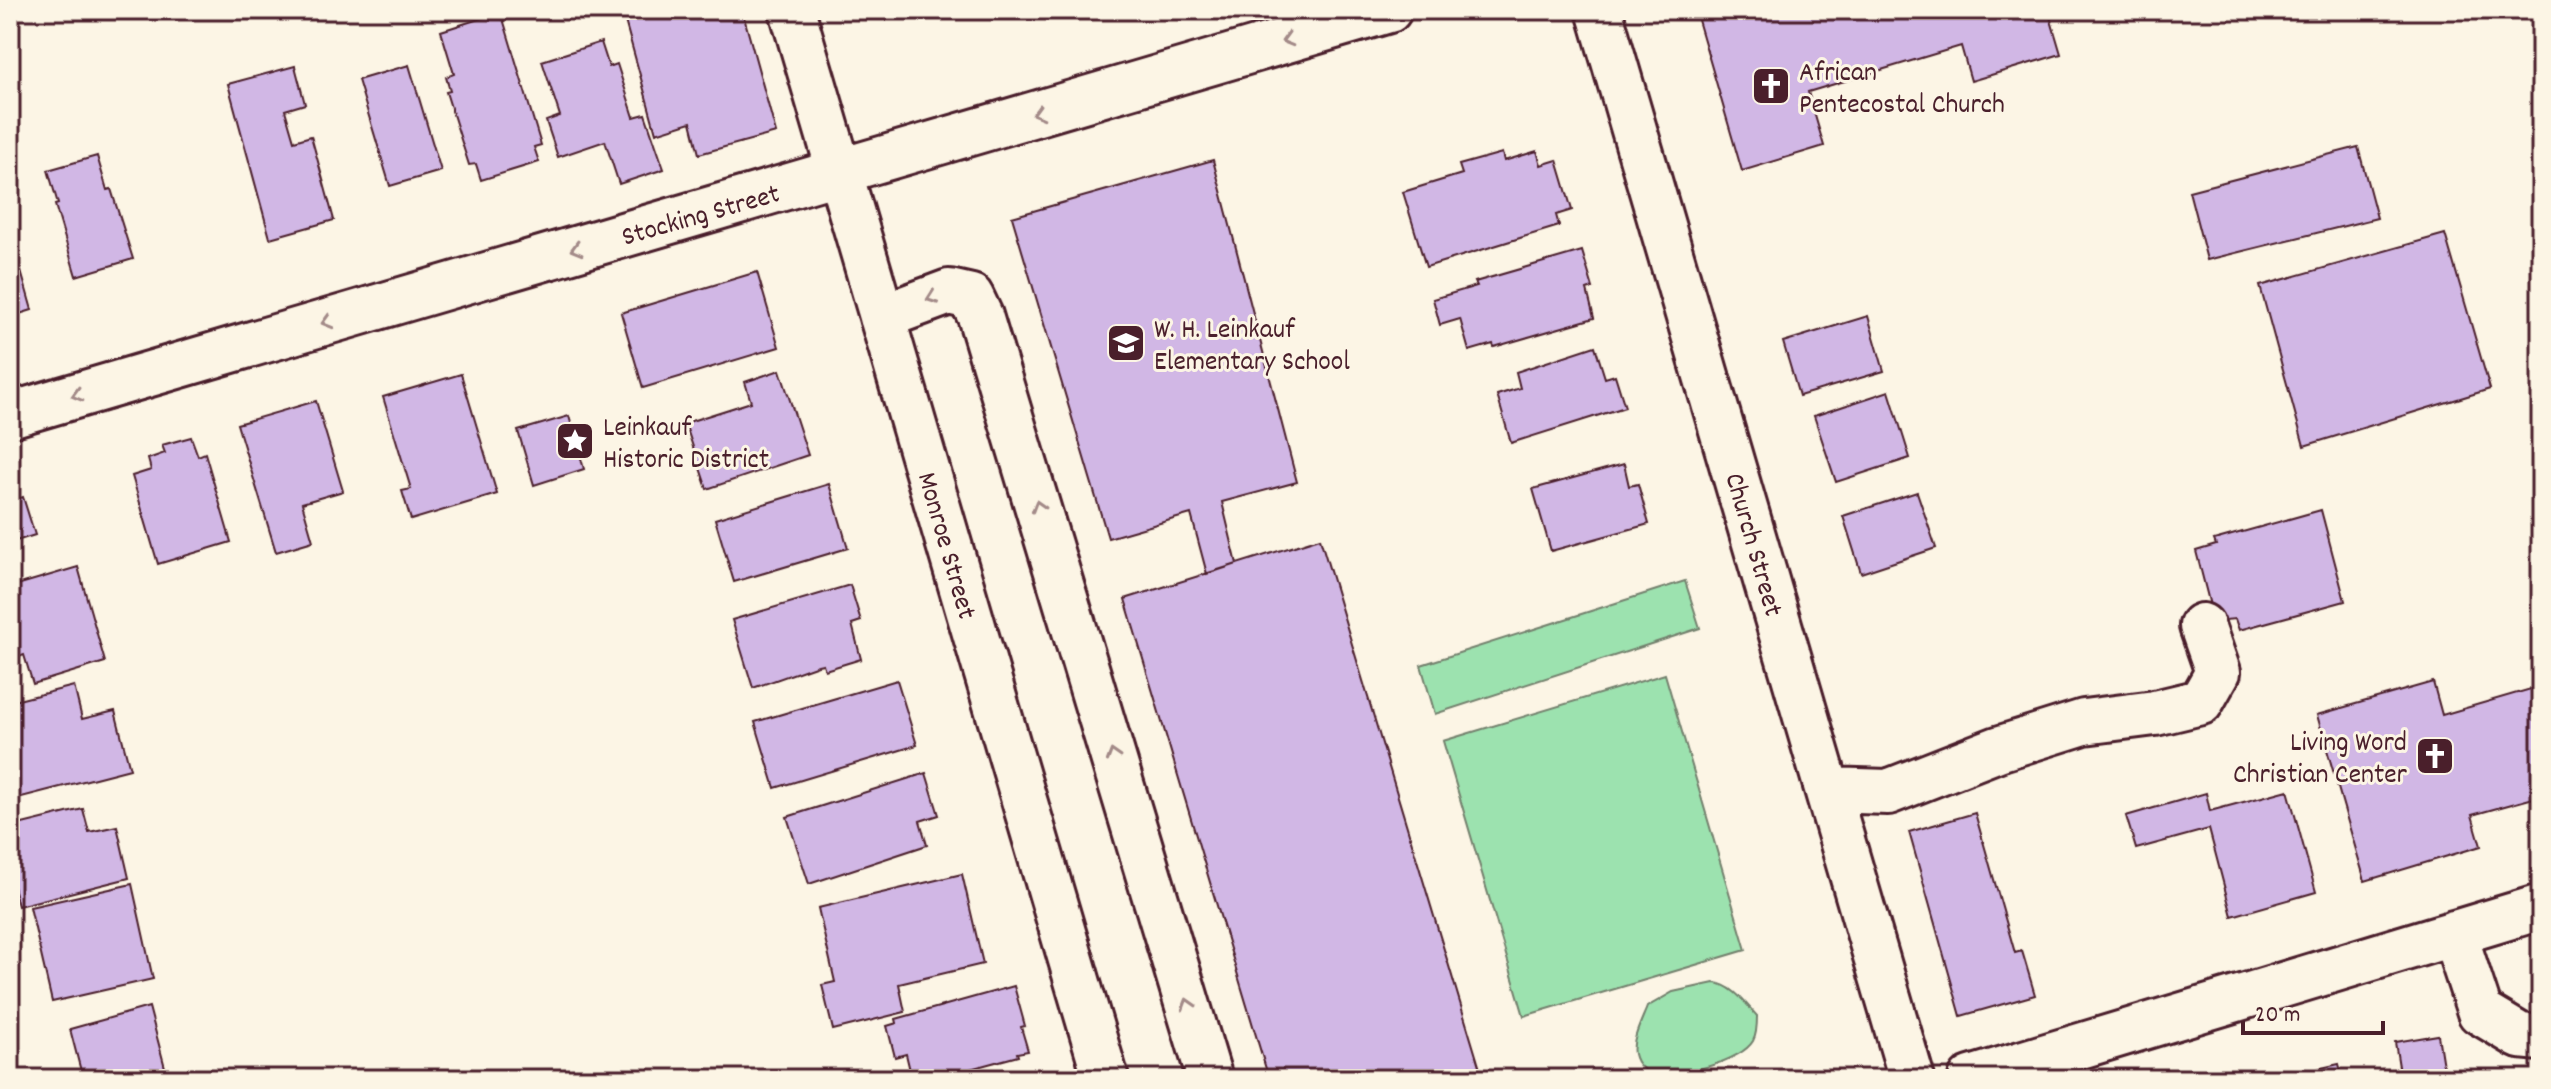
<svg xmlns="http://www.w3.org/2000/svg" width="2551" height="1089" font-family="Dekko,sans-serif">
<style>
.green{fill:#9ce2af;stroke:#73806d;stroke-width:2}
.building{fill:#d1b7e5;stroke:#4a1f2b;stroke-width:2}
.lines{fill:none;stroke-linecap:round;stroke-linejoin:round}
.minor-casing{stroke:#4a1f2b;stroke-width:50}
.minor{stroke:#fcf5e5;stroke-width:44}
.oneway{stroke:#a38a88}
.labels{text-anchor:middle;stroke-width:6;stroke-linejoin:round;paint-order:stroke}
.poi-label{font-size:28px;fill:#4a1f2b;stroke:#fcf5e5;text-anchor:start}
.street-label{font-size:28px;fill:#4a1f2b;stroke:#fcf5e5}
</style>
<rect width="100%" height="100%" fill="#fcf5e5"/>
<filter id="ink" filterUnits="userSpaceOnUse"><feTurbulence type="fractalNoise" baseFrequency=".0125" numOctaves="2"/><feDisplacementMap in="SourceGraphic" scale="16" xChannelSelector="R" yChannelSelector="G"/><feConvolveMatrix kernelMatrix="1 2 1 2 8 2 1 2 1" color-interpolation-filters="sRGB"/></filter>
<g filter="url(#ink)">
<path class="green" d="M1685,581L1700,628L1435,714L1421,665Z
M1665,674L1746,950L1524,1016L1443,741Z
M1714,983C1732,984 1746,1004 1757,1016C1757,1024 1757,1034 1753,1041C1741,1061 1678,1078 1655,1074C1645,1073 1636,1064 1634,1054C1631,1041 1642,1020 1647,1007L1673,992Z"/>
<path class="building" d="M622,10H742L776,133L699,154L691,122L656,133Z
M1732,10H2048L2061,54L1971,81L1961,46L1808,92L1824,146L1742,171L1698,20Z
M501,12L541,145L534,147L539,162L481,180L476,164L469,165L446,92L450,91L446,77L454,74L441,31Z
M601,42L609,67L617,64L634,117L645,114L664,169L619,184L605,141L558,157L546,121L560,116L542,61Z
M409,65L441,171L390,186L358,80Z
M295,66L305,104L285,110L294,141L311,136L334,220L270,238L228,84Z
M2358,147L2377,218L2207,260L2189,191Z
M1537,151L1541,165L1557,160L1572,210L1556,215L1559,226L1426,267L1403,192L1462,174L1459,165L1502,153L1504,161Z
M97,156L107,190L111,189L133,259L76,276L55,205L58,204L48,170Z
M1213,160L1297,482L1222,502L1237,564L1207,574L1191,514L1108,538L1012,217Z
M10,232L32,310L10,317Z
M2445,234L2490,389L2304,446L2260,286Z
M1582,251L1593,288L1587,290L1594,318L1494,347L1493,344L1469,351L1460,319L1440,325L1433,299L1477,286L1475,282Z
M757,272L779,347L643,388L621,313Z
M1868,316L1884,371L1799,396L1783,342Z
M1595,346L1605,378L1615,375L1625,407L1511,443L1497,395L1520,388L1516,372Z
M780,370L808,455L707,489L685,423L751,402L745,382Z
M461,374L497,494L411,520L402,491L411,489L383,397Z
M1889,391L1910,458L1836,482L1814,416Z
M316,401L343,491L302,503L313,541L276,552L237,424Z
M569,416L584,469L534,485L518,431Z
M191,437L198,456L205,453L231,542L158,564L132,476L151,470L148,459L165,453L162,445Z
M1624,464L1629,486L1638,484L1649,524L1551,551L1533,489Z
M829,484L848,548L734,582L715,519Z
M1917,492L1936,548L1861,573L1843,516Z
M23,497L35,535L10,543V501Z
M2321,510L2345,601L2239,630L2235,619L2214,621L2196,551L2216,545L2214,540Z
M1320,538L1483,1079H1269L1125,599Z
M78,567L105,662L33,684L24,655L10,660V587Z
M850,585L861,621L852,624L861,659L825,670L823,664L818,665L753,688L732,620Z
M897,680L917,745L775,788L755,722Z
M2433,682L2442,715L2541,686V796L2472,815L2481,846L2365,881L2317,715Z
M74,686L82,719L115,711L130,769L10,800V702Z
M926,773L939,815L920,821L927,845L809,884L787,817Z
M2288,790L2316,892L2232,916L2209,829L2136,849L2126,816L2206,793L2210,811Z
M83,809L89,832L117,826L129,878L18,906L10,875V827Z
M1975,813L2015,953L2022,951L2035,995L1961,1016L1909,832Z
M962,874L983,964L899,984L905,1012L833,1030L822,985L835,982L818,908Z
M132,884L153,979L52,1002L30,907Z
M1014,986L1025,1026L1021,1027L1028,1051L1017,1053L1018,1056L933,1079H912L906,1054L895,1057L887,1026L897,1023L896,1019Z
M149,1007L168,1079H83L70,1029Z
M2438,1035L2445,1079H2401L2395,1042Z
M2339,1064L2343,1079H2300L2299,1073Z"/>
<g class="lines">
<defs>
<path id="minor" d="M792,10L1106,1079
M1599,10L1912,1079
M882,317L949,292L971,297L980,316L1210,1079
M10,415L1389,10
M1828,790L1888,792L1998,749L2084,722L2155,713L2201,702L2218,672L2202,626
M2454,933L2480,1012L2520,1036L2541,1038
M1971,1079L2541,907"/>
</defs>
<use href="#minor" class="minor-casing"/>
<use href="#minor" class="minor"/>
</g>
<defs><path id="oneway-chevron" d="M-2-3.5L2.5 0L-2 3.5" fill="none" stroke-width="1.6" stroke-linecap="round" stroke-linejoin="round" transform="scale(2)"/></defs>
<g class="oneway">
<use href="#oneway-chevron" transform="translate(1287 40) rotate(164)"/>
<use href="#oneway-chevron" transform="translate(1038 113) rotate(164)"/>
<use href="#oneway-chevron" transform="translate(576 249) rotate(164)"/>
<use href="#oneway-chevron" transform="translate(932 298) rotate(160)"/>
<use href="#oneway-chevron" transform="translate(327 322) rotate(164)"/>
<use href="#oneway-chevron" transform="translate(77 395) rotate(164)"/>
<use href="#oneway-chevron" transform="translate(1038 506) rotate(-107)"/>
<use href="#oneway-chevron" transform="translate(1113 755) rotate(-107)"/>
<use href="#oneway-chevron" transform="translate(1188 1004) rotate(-107)"/>
</g>
</g>
<defs>
<symbol id="church-square" viewBox="-11 -11 22 22"><rect x="-9" y="-9" width="18" height="18" rx="4" fill="#4a1f2b" stroke="#fcf5e5"/><path d="M-1.2-6h2.4v3.5h3.3v2.4h-3.3V6h-2.4V-.1h-3.3v-2.4h3.3Z" fill="#fff"/></symbol>
<symbol id="school-square" viewBox="-11 -11 22 22"><rect x="-9" y="-9" width="18" height="18" rx="4" fill="#4a1f2b" stroke="#fcf5e5"/><path d="M0-5L7-2L0 1L-7-2ZM-4 1L0 2.5L4 1V4Q0 6-4 4Z" fill="#fff"/></symbol>
<symbol id="sight-square" viewBox="-11 -11 22 22"><rect x="-9" y="-9" width="18" height="18" rx="4" fill="#4a1f2b" stroke="#fcf5e5"/><path d="M0-6L1.8-2.2L6-1.7L2.9 1.2L3.7 5.4L0 3.3L-3.7 5.4L-2.9 1.2L-6-1.7L-1.8-2.2Z" fill="#fff"/></symbol>
</defs>
<g fill-rule="evenodd">
<use href="#church-square" x="1749" y="64" width="44" height="44"/>
<use href="#school-square" x="1104" y="321" width="44" height="44"/>
<use href="#sight-square" x="553" y="419" width="44" height="44"/>
<use href="#church-square" x="2413" y="734" width="44" height="44"/>
</g>
<g class="labels">
<g class="poi-label">
<text x="1799" y="80">African<tspan x="1799" dy="32">Pentecostal Church</tspan></text>
<text x="1154" y="337">W. H. Leinkauf<tspan x="1154" dy="32">Elementary School</tspan></text>
<text x="603" y="435">Leinkauf<tspan x="603" dy="32">Historic District</tspan></text>
<text x="2407" y="750" text-anchor="end">Living Word<tspan x="2407" dy="32">Christian Center</tspan></text>
</g>
<g class="street-label">
<text transform="translate(700 213) rotate(-16)" y="10">Stocking Street</text>
<text transform="translate(1756 544) rotate(74)" y="10">Church Street</text>
<text transform="translate(949 545) rotate(74)" y="10">Monroe Street</text>
</g>
</g>
<rect width="2551" height="1089" fill="none" stroke="#fcf5e5" stroke-width="40"/>
<rect x="20" y="20" width="2511" height="1049" fill="none" stroke="#4a1f2b" stroke-width="3" filter="url(#ink)"/>
<path d="M2243 1021v12h140v-12" fill="none" stroke="#4a1f2b" stroke-width="4"/>
<text x="2255" y="1021" font-size="24" fill="#4a1f2b" stroke="#fcf5e5" stroke-width="6" paint-order="stroke">20 m</text>
</svg>
